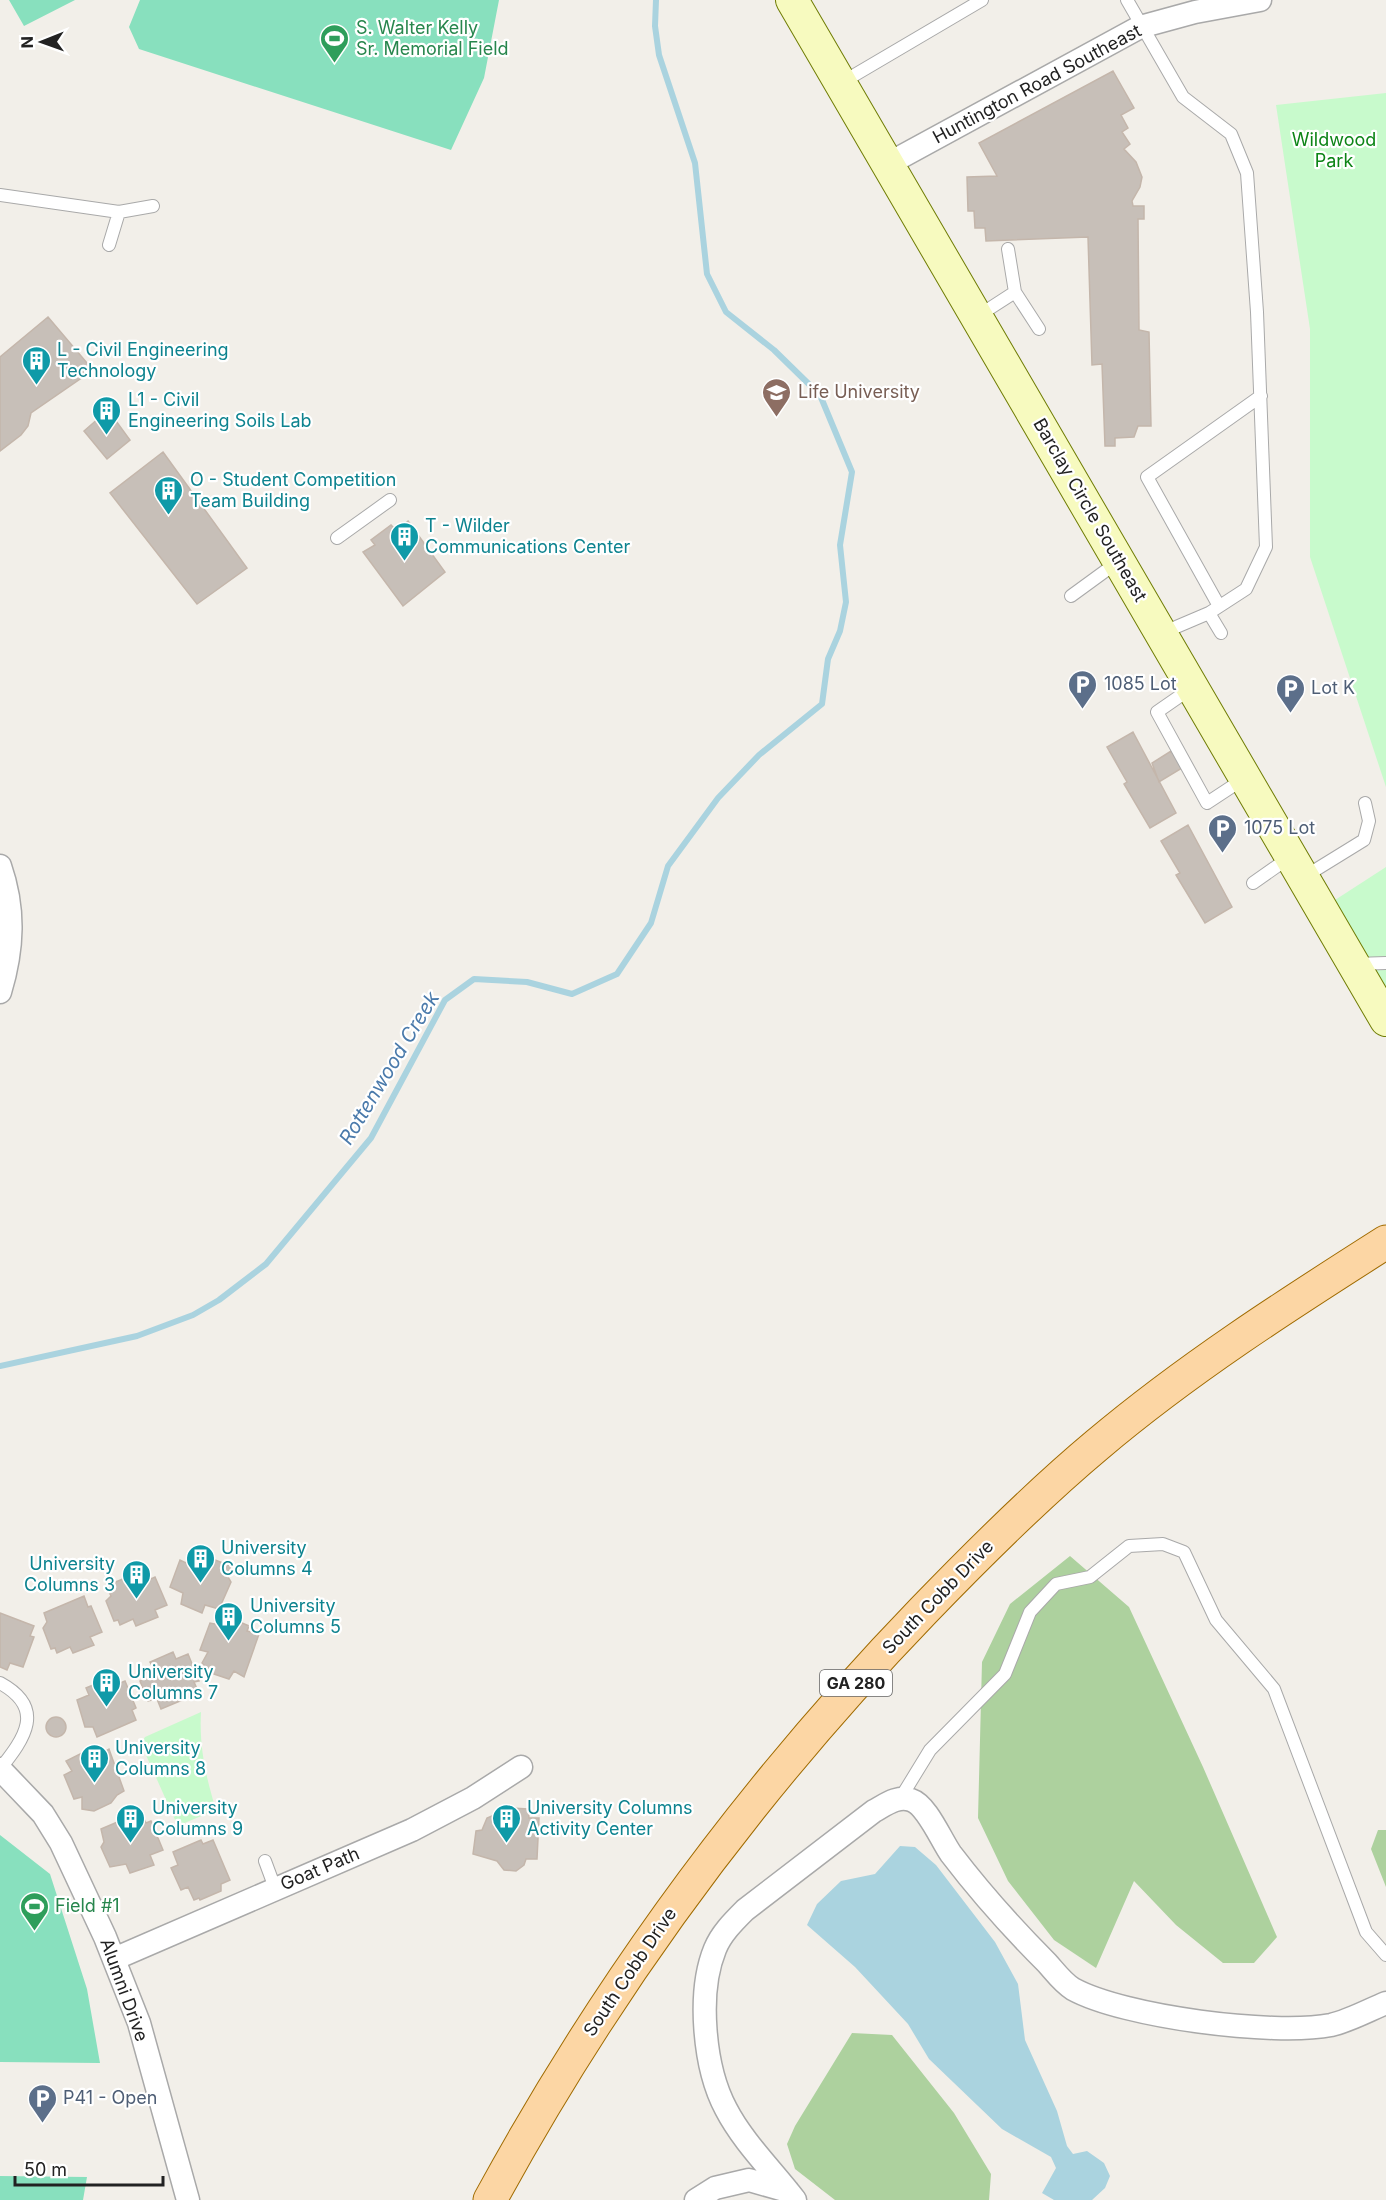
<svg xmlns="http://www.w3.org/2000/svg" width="1386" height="2200" font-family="Inter,sans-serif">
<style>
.forest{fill:#add19e}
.park{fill:#c8facc}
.pitch{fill:#88e0be}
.water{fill:#aad3df}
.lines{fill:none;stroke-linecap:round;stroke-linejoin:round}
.stream{stroke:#aad3df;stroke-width:6}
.building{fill:#c7bfb8;stroke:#c4b6ab;stroke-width:1.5}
.lane-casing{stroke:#a9a9a9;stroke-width:14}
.street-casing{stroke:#a9a9a9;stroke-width:25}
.secondary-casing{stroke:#707d05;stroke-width:34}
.primary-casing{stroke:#a06b00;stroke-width:35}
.lane{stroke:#fff;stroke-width:12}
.street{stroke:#fff;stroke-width:22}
.secondary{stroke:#f7fabf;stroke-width:32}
.primary{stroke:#fcd6a4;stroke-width:33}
.labels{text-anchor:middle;stroke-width:4.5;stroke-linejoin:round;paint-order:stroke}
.shield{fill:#fff;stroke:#646464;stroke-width:1.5}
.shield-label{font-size:16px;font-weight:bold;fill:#222}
.leisure-label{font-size:18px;fill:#27864d;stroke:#fff;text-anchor:start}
.street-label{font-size:18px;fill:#222;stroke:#fff}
.park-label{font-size:18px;fill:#0c8416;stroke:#fff}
.culture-label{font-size:18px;fill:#0d838f;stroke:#fff;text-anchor:start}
.education-label{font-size:18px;fill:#785e54;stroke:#fff;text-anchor:start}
.service-label{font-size:18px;fill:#4e5e75;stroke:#fff;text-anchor:start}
.water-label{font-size:20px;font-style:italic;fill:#4a7aab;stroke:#fff}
</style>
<rect width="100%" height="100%" fill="#f2efe9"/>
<path class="forest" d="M1070,1556L1129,1607L1203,1767L1277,1937L1254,1963H1223L1176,1925L1134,1881L1096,1968L1054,1940L1008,1881L978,1818L982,1662L1010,1604Z
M1378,1830H1386V1887L1371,1849Z
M852,2033L892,2035L954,2113L991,2174L989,2200H835L795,2169L787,2144L795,2126Z"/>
<path class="park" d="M1386,93V787L1310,557V329L1276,105Z
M1386,867V988L1335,900Z
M201,1712C199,1747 206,1777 216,1810L182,1824L176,1822L141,1744L145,1737Z"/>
<path class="pitch" d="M9,0H75L24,26Z
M140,0H499L484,78L451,150L139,49L129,27Z
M0,1835L50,1874L87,1989L100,2063L0,2062Z
M0,2176L87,2177L83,2200H0Z"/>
<path class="water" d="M900,1846L915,1847L936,1865L995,1942L1018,1984L1025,2040L1057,2111L1067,2146L1073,2154L1087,2151L1104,2163L1110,2176L1105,2188L1092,2200H1054L1042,2193L1056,2168L1051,2157L1002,2129L929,2059L908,2024L855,1967L807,1925L817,1904L841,1881L875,1874Z"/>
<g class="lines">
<path class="stream" d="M0,1366L137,1336L193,1315L219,1300L266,1264L371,1138L445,1000L474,979L527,982L572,994L617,974L651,923L668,866L718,798L759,755L822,704L828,659L840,631L846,602L840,545L852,472L820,395L774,350L726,312L707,274L695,163L659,55L655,26L656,0"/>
</g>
<path class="building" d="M1113,71L1134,108L1121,115L1128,128L1122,132L1130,144L1124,149L1136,162L1142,177L1140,187L1132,201L1133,206H1144V219H1138L1139,330L1149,332L1151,426H1138L1134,437L1115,438V446H1105L1102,364L1092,365L1088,237L986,241L985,228H975L974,211H968L967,177L997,176L979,143Z
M48,317L93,370L31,413L28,426L21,435L0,451V357Z
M108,410L130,440L107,459L84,431Z
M163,452L247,568L197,604L110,493Z
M408,521L445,572L403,606L363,552L375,545L371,540L391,525L397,531Z
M1133,732L1176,813L1150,828L1124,784L1127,782L1107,747Z
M1171,751L1182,768L1159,782L1152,763Z
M1188,825L1232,907L1205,923L1176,875L1180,873L1161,841Z
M191,1551L231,1566L228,1577L231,1582L219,1609L205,1605L202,1613L181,1604L183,1593L170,1587L180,1560L186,1563Z
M147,1569L151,1579L155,1577L167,1605L155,1610L158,1617L136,1626L133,1619L120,1625L118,1620L114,1621L106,1601L111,1596L106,1586Z
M84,1596L88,1607L91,1606L102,1632L90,1637L94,1645L73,1653L70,1647L57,1653L55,1648L51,1649L43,1628L47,1622L44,1613Z
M0,1613L34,1626L30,1636L34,1637L23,1667L10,1663L7,1670L0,1667Z
M221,1614L249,1626L247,1631L259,1634L244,1677L234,1671L229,1679L214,1674L202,1663L208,1652L200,1650L210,1623L220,1625Z
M173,1652L176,1659L188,1654L199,1681L194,1682L199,1693L161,1709L157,1699L148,1701L140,1681L143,1679L141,1674L154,1669L150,1662Z
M110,1678L113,1686L125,1681L136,1708L132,1710L136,1720L97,1737L93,1727H85L77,1700L89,1695L86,1688Z
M46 1727a10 10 0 1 1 20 0a10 10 0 1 1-20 0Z
M92,1748L96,1757L109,1749L124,1791L117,1795L111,1803L94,1811L82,1809V1797L74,1799L64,1775L72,1771L66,1761Z
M511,1808L528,1809L529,1818H539L537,1859H526L524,1865L516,1871L504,1870L497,1861L473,1854L476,1831L482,1830L487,1818Z
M141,1812L146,1823L151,1821L163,1850L150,1855L154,1865L130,1873L126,1864L110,1867L101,1847L104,1842L101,1829Z
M201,1840L203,1844L213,1840L230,1880L221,1884V1891L200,1900L199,1898L194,1900L188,1887L181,1890L171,1868L178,1865L173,1852Z"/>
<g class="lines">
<defs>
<path id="lane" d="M1127,0L1183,97L1231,134L1247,173L1257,312L1266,547L1246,589L1209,613L1162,633
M841,83L982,0
M0,195L119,212L153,206
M109,245L119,212
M1008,249L1015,292
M978,316L1015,292L1039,329
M337,538L390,500
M1071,596L1119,561
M1219,606L1147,477L1261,396
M1209,613L1221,633
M1193,687L1157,712L1207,803L1245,778
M1304,877L1364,840L1369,821L1365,803
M1253,883L1290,857
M1355,964L1386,963
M0,1683C46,1708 25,1738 0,1769
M900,1799L930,1750L1005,1674L1030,1612L1056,1584L1090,1577L1129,1546L1163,1544L1184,1552L1216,1620L1274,1689L1366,1932L1386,1955
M265,1861L275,1888"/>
<path id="street" d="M888,164L1140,27L1195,12L1260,0
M0,866C15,909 13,949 0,992
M0,1769L43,1814L61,1843L105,1937L139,2023L188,2200
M114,1959L412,1830L473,1798L521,1767
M696,2200L715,2188L749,2180L788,2191
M795,2200C773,2171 743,2142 726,2109C704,2068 697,1993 715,1949C721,1934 733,1922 745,1910L874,1811C885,1805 898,1795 911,1800C927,1805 941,1840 951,1854C980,1892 1014,1930 1047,1963C1055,1972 1063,1983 1073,1989C1124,2017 1274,2036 1331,2025C1349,2021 1369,2010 1386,2003"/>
<path id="secondary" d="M792,0L1386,1020"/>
<path id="primary" d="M490,2200C607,1985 753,1787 923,1611C979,1553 1036,1496 1097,1445C1187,1369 1287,1305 1386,1242"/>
</defs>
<use href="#lane" class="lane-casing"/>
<use href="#street" class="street-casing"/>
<use href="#secondary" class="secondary-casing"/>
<use href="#primary" class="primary-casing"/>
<use href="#lane" class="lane"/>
<use href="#street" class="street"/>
<use href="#secondary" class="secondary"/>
<use href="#primary" class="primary"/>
</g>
<defs>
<symbol id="stadium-pin" viewBox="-11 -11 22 30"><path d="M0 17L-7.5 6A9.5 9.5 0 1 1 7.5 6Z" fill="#2e9e5b" stroke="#fff"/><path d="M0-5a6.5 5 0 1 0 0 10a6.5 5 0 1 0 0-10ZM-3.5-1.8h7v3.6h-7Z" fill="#fff"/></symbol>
<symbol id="building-pin" viewBox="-11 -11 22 30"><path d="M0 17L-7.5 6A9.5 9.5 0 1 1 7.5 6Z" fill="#0f9aa8" stroke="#fff"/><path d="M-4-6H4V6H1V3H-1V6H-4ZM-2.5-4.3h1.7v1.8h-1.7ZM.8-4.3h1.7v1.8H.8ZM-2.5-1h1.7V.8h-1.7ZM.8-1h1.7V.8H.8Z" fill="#fff"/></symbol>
<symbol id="university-pin" viewBox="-11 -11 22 30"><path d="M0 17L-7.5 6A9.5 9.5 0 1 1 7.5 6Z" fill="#8d6e63" stroke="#fff"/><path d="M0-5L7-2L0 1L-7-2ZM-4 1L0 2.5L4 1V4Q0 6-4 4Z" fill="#fff"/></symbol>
<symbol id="parking-pin" viewBox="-11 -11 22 30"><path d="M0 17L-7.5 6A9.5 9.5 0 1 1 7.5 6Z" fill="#5c6f8a" stroke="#fff"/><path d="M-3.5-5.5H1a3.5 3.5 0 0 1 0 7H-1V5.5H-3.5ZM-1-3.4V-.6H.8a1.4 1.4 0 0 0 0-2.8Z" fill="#fff"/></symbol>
</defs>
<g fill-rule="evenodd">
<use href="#stadium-pin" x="318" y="22" width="33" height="45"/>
<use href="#building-pin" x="20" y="344" width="33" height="45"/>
<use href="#university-pin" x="760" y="376" width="33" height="45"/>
<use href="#building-pin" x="90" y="394" width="33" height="45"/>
<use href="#building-pin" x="152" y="474" width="33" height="45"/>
<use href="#building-pin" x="388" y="520" width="33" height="45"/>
<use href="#parking-pin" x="1066" y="668" width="33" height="45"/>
<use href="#parking-pin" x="1274" y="672" width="33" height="45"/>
<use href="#parking-pin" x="1206" y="812" width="33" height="45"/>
<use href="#building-pin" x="184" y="1542" width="33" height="45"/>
<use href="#building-pin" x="120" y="1558" width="33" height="45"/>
<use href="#building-pin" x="212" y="1600" width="33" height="45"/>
<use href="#building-pin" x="90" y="1666" width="33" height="45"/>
<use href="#building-pin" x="78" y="1742" width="33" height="45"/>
<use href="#building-pin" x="114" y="1802" width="33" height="45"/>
<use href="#building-pin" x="490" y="1802" width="33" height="45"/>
<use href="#stadium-pin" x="18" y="1890" width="33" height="45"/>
<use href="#parking-pin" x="26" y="2082" width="33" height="45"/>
</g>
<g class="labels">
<rect class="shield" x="820" y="1670" width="72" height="26" rx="4.5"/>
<g class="shield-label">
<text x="856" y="1689">GA 280</text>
</g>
<g class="leisure-label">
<text x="356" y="34">S. Walter Kelly<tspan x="356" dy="21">Sr. Memorial Field</tspan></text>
<text x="55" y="1912">Field #1</text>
</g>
<g class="street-label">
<text transform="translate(1037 84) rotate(-28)" y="6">Huntington Road Southeast</text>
<text transform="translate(1090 510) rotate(60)" y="6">Barclay Circle Southeast</text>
<text transform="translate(938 1597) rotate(-46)" y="6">South Cobb Drive</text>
<text transform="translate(320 1869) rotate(-23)" y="6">Goat Path</text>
<text transform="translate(630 1972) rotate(-56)" y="6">South Cobb Drive</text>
<text transform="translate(124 1990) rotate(70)" y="6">Alumni Drive</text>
</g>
<g class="park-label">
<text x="1334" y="146">Wildwood<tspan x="1334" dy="21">Park</tspan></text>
</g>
<g class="culture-label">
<text x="57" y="356">L - Civil Engineering<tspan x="57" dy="21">Technology</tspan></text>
<text x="128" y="406">L1 - Civil<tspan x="128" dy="21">Engineering Soils Lab</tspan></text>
<text x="190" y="486">O - Student Competition<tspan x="190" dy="21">Team Building</tspan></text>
<text x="425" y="532">T - Wilder<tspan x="425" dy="21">Communications Center</tspan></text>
<text x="221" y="1554">University<tspan x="221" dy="21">Columns 4</tspan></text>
<text x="115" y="1570" text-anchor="end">University<tspan x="115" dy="21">Columns 3</tspan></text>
<text x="250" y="1612">University<tspan x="250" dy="21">Columns 5</tspan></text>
<text x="128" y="1678">University<tspan x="128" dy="21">Columns 7</tspan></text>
<text x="115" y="1754">University<tspan x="115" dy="21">Columns 8</tspan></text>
<text x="152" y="1814">University<tspan x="152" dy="21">Columns 9</tspan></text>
<text x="527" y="1814">University Columns<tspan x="527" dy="21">Activity Center</tspan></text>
</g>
<g class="education-label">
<text x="798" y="398">Life University</text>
</g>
<g class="service-label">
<text x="1104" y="690">1085 Lot</text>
<text x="1311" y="694">Lot K</text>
<text x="1244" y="834">1075 Lot</text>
<text x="63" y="2104">P41 - Open</text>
</g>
<g class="water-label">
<text transform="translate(389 1068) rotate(-59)" y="7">Rottenwood Creek</text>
</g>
</g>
<g transform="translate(42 42) rotate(269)" stroke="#ffffff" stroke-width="4.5" paint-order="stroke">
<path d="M0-4.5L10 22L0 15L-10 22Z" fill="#222222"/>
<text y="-9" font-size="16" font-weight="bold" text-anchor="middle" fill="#222222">N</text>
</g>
<path d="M15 2176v9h148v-9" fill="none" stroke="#222222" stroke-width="3"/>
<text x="24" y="2176" font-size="18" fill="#222222" stroke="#ffffff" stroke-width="4.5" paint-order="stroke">50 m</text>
</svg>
